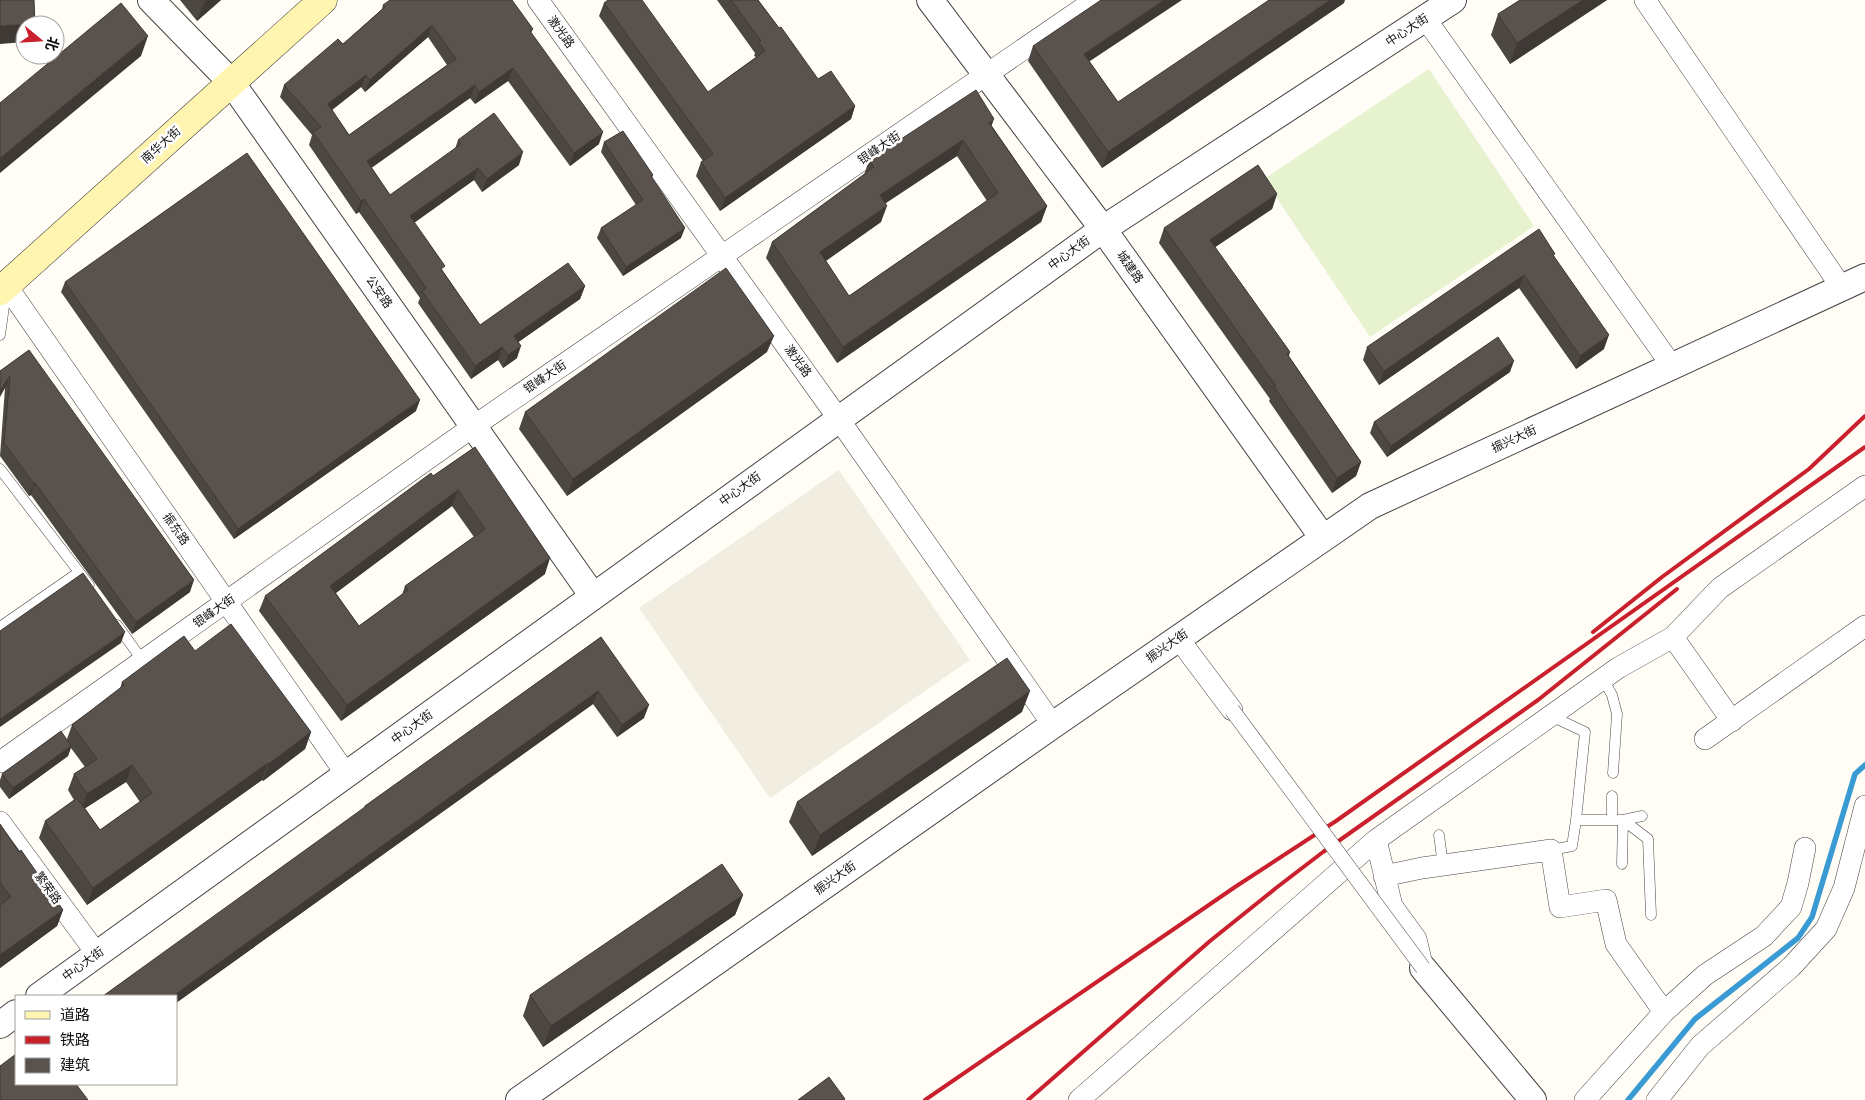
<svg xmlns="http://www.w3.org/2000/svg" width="1865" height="1100" font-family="Georgia,'Noto Sans SC',serif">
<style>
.pitch{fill:#e7f3ce}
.plaza{fill:#f2ede1}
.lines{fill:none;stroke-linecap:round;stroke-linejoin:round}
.stream{stroke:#3a9bd4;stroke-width:5.5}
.service-casing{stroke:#444;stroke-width:11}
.minor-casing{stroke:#444;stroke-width:22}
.tertiary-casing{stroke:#444;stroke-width:28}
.secondary-casing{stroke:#333;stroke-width:29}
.service{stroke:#fff;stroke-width:10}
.minor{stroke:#fff;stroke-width:21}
.tertiary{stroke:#fff;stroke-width:26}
.secondary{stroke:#fff4b0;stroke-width:28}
.rail{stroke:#ca202d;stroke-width:4}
.pedestrian-bridge-casing{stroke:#444;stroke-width:16;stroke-linecap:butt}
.pedestrian-bridge{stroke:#fff;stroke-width:15}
.wall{fill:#4d4742;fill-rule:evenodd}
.shaded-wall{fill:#3f3936}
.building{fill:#5a524d;stroke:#3f3936;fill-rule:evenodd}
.labels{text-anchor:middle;stroke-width:5;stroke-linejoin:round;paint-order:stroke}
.street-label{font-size:12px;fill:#111;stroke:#fff}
</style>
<rect width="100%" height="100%" fill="#fffdf5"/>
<path class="pitch" d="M1429,69L1534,226L1370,337L1264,179Z"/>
<path class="plaza" d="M839,470L970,660L770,798L639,608Z"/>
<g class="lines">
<path class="stream" d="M1628,1100L1695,1019L1798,938L1812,917L1855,774L1865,765"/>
<defs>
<path id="service" d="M0,335L6,292
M0,469L89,585
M117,625L143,661
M0,627L79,572
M1603,679L1612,695L1617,714L1613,773
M1551,716L1585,732L1576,820
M1612,796V820
M1439,835L1443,865
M1551,850L1572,846L1576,820H1623L1648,839L1651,915
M1622,864L1623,820L1642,816"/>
<path id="minor" d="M538,0L838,418L1053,725
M1645,0L1842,288
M1425,18L1672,366
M6,285L346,774
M1673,637L1732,721
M1178,638L1232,710
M1705,739L1865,626
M0,762L474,426L1095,0
M0,822L97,954
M1384,876L1422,868L1551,850L1560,907L1606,900L1616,944L1664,1012L1585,1100
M1423,968L1416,939L1392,906L1376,840L1618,668L1673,637L1720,588L1865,486
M1664,1012L1705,975L1764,936L1791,907L1798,883L1805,848
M1079,1100L1376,840
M1657,1100L1700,1046L1791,967L1826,929L1844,888L1865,806"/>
<path id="tertiary" d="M151,0L231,82L593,596
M930,0L1103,229L1323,538
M1423,968L1533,1100
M39,996L1103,229L1453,0
M0,1025L16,1013
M519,1100L1053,725L1370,506L1865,277"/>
<path id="secondary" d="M0,291L323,0"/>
</defs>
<use href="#service" class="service-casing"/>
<use href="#minor" class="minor-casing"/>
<use href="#tertiary" class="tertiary-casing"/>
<use href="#secondary" class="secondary-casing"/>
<use href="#service" class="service"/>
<use href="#minor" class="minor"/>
<use href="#tertiary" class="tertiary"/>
<use href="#secondary" class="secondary"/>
<path class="rail" d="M1593,632L1662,577L1809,469L1865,416
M925,1100L1235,887L1336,821L1865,447
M1028,1100L1210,941L1276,888L1323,852L1538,700L1677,589"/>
<defs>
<path id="pedestrian-bridge" d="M1232,710L1423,968"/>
</defs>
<use href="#pedestrian-bridge" class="pedestrian-bridge-casing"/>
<use href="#pedestrian-bridge" class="pedestrian-bridge"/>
</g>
<path class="wall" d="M180,0H221L197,21Z
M717,0H758L818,79L855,106L851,119L720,211L696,176L701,162L703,161L599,16L604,3L708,92L756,57L754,56L755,53Z
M1520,0H1607L1510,64L1491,35L1498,14Z
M1344,3L1102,168L1028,61L1033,46L1090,62L1118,102Z
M383,5L533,29L531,33L599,144L570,166L508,81L475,104L470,98L371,167L390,195L455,149L458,140L519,165L482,192L474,180L414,223L443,271L480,325L585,286L580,299L518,342L517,358L503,368L498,360L471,379L418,303L420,298L359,212L356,214L309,145L312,135L280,97L284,85L343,44L382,9ZM428,37L447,65L349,135L332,110L361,87L365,92Z
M992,126L1047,206L1041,222L837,363L766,258L772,242L864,175L869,160ZM957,156L987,201L849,296L826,261L881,222L885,203Z
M604,142L653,175L652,178L681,238L623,276L597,238L601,228L636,205L601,152Z
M1277,194L1272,209L1215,247L1290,352L1289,356L1361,462L1356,476L1332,493L1269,401L1270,399L1159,243L1164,228Z
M1554,256L1604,349L1576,369L1519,288L1379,385L1363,360L1367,347Z
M65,282L416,411L234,539L61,292Z
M29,350L190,592L132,634L31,495L29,496L0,456L5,388L0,371Z
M767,352L567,496L519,429L525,412Z
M1510,372L1387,457L1370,433L1374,422Z
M475,447L545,574L341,721L259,611L265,596L433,476ZM452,506L474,537L405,586L402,595L359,626L336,593Z
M601,637L644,718L617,737L593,704L176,1003V996L364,808L365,806Z
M195,651L311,732L305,749L263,781L262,780L87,905L39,838L45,821L74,800L68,790L74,774L85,767L71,748L68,756L9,799L0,787V780L2,774L67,739L72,725L120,689L122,682ZM126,782L140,802L100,830L85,808Z
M1022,712L812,856L789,822L797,802Z
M0,824L63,910L57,926L0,968Z
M743,895L735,915L543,1047L523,1016L530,995Z"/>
<path class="shaded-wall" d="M207,0H221L197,21L204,3Z
M1164,0H1182L1078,69L1084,54Z
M1330,0H1345L1344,3L1102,168L1108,152Z
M1583,0H1607L1510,64L1517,43Z
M35,24V25H25V42L0,44V26Z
M432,25L428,37L365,92L370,80Z
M148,36L141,56L0,173V158Z
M513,68L508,81L475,104L479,92Z
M366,75L361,87L323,117L328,104Z
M475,85L470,98L363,174L367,161Z
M855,106L851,119L720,211L725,198Z
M994,119L988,136L989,123Z
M603,132L599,144L570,166L574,153Z
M963,140L957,156L874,211L880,195Z
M523,152L519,165L482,192L487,179Z
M478,168L474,180L405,229L410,216Z
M1277,194L1272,209L1205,254L1210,240Z
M364,199L359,212L356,214L361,201Z
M887,206L881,222L815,268L820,252Z
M1047,206L1041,222L837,363L843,347Z
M685,228L681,238L623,276L626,267Z
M1524,275L1519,288L1379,385L1384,371Z
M585,286L580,299L510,348L514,336Z
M1609,335L1604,349L1576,369L1580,356Z
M774,336L767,352L567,496L573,479Z
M521,346L517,358L503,368L508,355Z
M502,347L498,360L471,379L475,366Z
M1514,361L1510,372L1387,457L1391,446Z
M10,376L5,388L0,397V391Z
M420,400L416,411L234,539L238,529Z
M1361,462L1356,476L1332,493L1337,478Z
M35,483L31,495L29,496L34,484Z
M458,490L452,506L325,601L330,586Z
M550,558L545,574L341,721L347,705Z
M194,580L190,592L132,634L136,622Z
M125,632L121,643L0,727V719Z
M598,691L593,704L176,1003V996H173Z
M1030,691L1022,712L812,856L820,835Z
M649,705L644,718L617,737L622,725Z
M311,732L305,749L263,781L269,764Z
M71,746L68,756L9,799L13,788Z
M268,763L262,780L87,905L93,888Z
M132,765L126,782L81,811L87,794Z
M743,895L735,915L543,1047L551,1026Z
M63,910L57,926L0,968V955Z"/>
<path class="building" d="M0,0H34L35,24L0,26Z
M201,0H207L204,3Z
M390,0H512L533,29L530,31L603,132L574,153L513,68L479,92L475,85L367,161L390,195L461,144L458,140L494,113L523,152L487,179L478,168L410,216L445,266L441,269L480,325L568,263L585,286L514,336L521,346L508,355L502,347L475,366L422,291L426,288L364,199L361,201L313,132L321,127L284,85L338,39L343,44L385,7L383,5ZM432,25L456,59L349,135L328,104L366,75L370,80Z
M608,0H642L708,92L765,51L759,43L761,41L731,0H758L779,28L781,27L818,79L831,71L855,106L725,198L701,162L713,154L604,3Z
M1101,0H1164L1084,54L1118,102L1269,0H1330L1108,152L1033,46Z
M1520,0H1583L1517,43L1498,14Z
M121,3L148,36L0,158V103Z
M976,90L994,119L989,123L1047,206L843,347L772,242L874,167L869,160ZM963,140L998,193L849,296L820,252L887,206L880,195Z
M623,131L653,175L651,176L685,228L626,267L601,228L643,200L604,142Z
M247,153L420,400L238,529L65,282Z
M1258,165L1277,194L1210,240L1290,352L1287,354L1361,462L1337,478L1274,387L1276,386L1164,228Z
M1539,229L1555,254L1553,255L1609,335L1580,356L1524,275L1384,371L1367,347Z
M726,268L774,336L573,479L525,412Z
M1498,337L1514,361L1391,446L1374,422Z
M29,350L194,580L136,622L35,483L34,484L4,443L10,376L0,391V371Z
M475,447L550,558L347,705L265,596L431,473L433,476ZM458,490L485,529L405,586L408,590L359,626L330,586Z
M83,573L125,632L0,719V631Z
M231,624L311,732L269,764L268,763L93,888L45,821L77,798L100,830L152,793L132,765L87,794L74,774L97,759L72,725L124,685L122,682L184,636L195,651Z
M601,637L649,705L622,725L598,691L173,996H103L365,807V806Z
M1007,658L1030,691L820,835L797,802Z
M61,731L71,746L13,788L2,774Z
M0,824L19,852L21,850L63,910L0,955V905L11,897L0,883Z
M722,864L743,895L551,1026L530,995Z
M16,1054V1084H76L88,1100H0V1066Z
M829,1077L845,1099L844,1100H798Z"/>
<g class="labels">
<g class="street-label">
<text transform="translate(1407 30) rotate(-33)" y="4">中心大街</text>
<text transform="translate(561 32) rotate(54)" y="4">激光路</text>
<text transform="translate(161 145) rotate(-42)" y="4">南华大街</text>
<text transform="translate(879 148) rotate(-34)" y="4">银峰大街</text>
<text transform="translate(1069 253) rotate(-36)" y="4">中心大街</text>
<text transform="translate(1130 267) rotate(55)" y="4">城建路</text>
<text transform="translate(379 292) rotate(55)" y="4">公安路</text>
<text transform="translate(798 361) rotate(54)" y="4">激光路</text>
<text transform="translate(545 377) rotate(-34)" y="4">银峰大街</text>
<text transform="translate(1514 439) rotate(-25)" y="4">振兴大街</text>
<text transform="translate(740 489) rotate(-36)" y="4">中心大街</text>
<text transform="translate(176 529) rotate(55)" y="4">振东路</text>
<text transform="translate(214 611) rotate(-35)" y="4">银峰大街</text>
<text transform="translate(1167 646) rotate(-35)" y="4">振兴大街</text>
<text transform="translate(412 727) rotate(-36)" y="4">中心大街</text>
<text transform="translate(835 878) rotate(-35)" y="4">振兴大街</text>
<text transform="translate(48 888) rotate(54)" y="4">繁荣路</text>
<text transform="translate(83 964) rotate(-36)" y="4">中心大街</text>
</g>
</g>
<rect x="15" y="995" width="162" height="90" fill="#ffffff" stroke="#a0a0a0"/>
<rect x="25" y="1011" width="25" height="8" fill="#fff4b0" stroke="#a0a0a0"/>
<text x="60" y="1020" font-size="15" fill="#111111">道路</text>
<rect x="25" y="1036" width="25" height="8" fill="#ca202d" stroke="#a0a0a0"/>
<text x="60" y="1045" font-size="15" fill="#111111">铁路</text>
<rect x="25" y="1058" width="25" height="15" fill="#5a524d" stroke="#a0a0a0"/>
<text x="60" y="1070" font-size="15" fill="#111111">建筑</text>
<g transform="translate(40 40) rotate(108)"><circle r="24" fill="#ffffff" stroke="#a0a0a0"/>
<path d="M0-4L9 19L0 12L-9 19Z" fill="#ca202d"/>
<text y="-8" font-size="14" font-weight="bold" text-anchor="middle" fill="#111111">北</text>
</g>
</svg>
